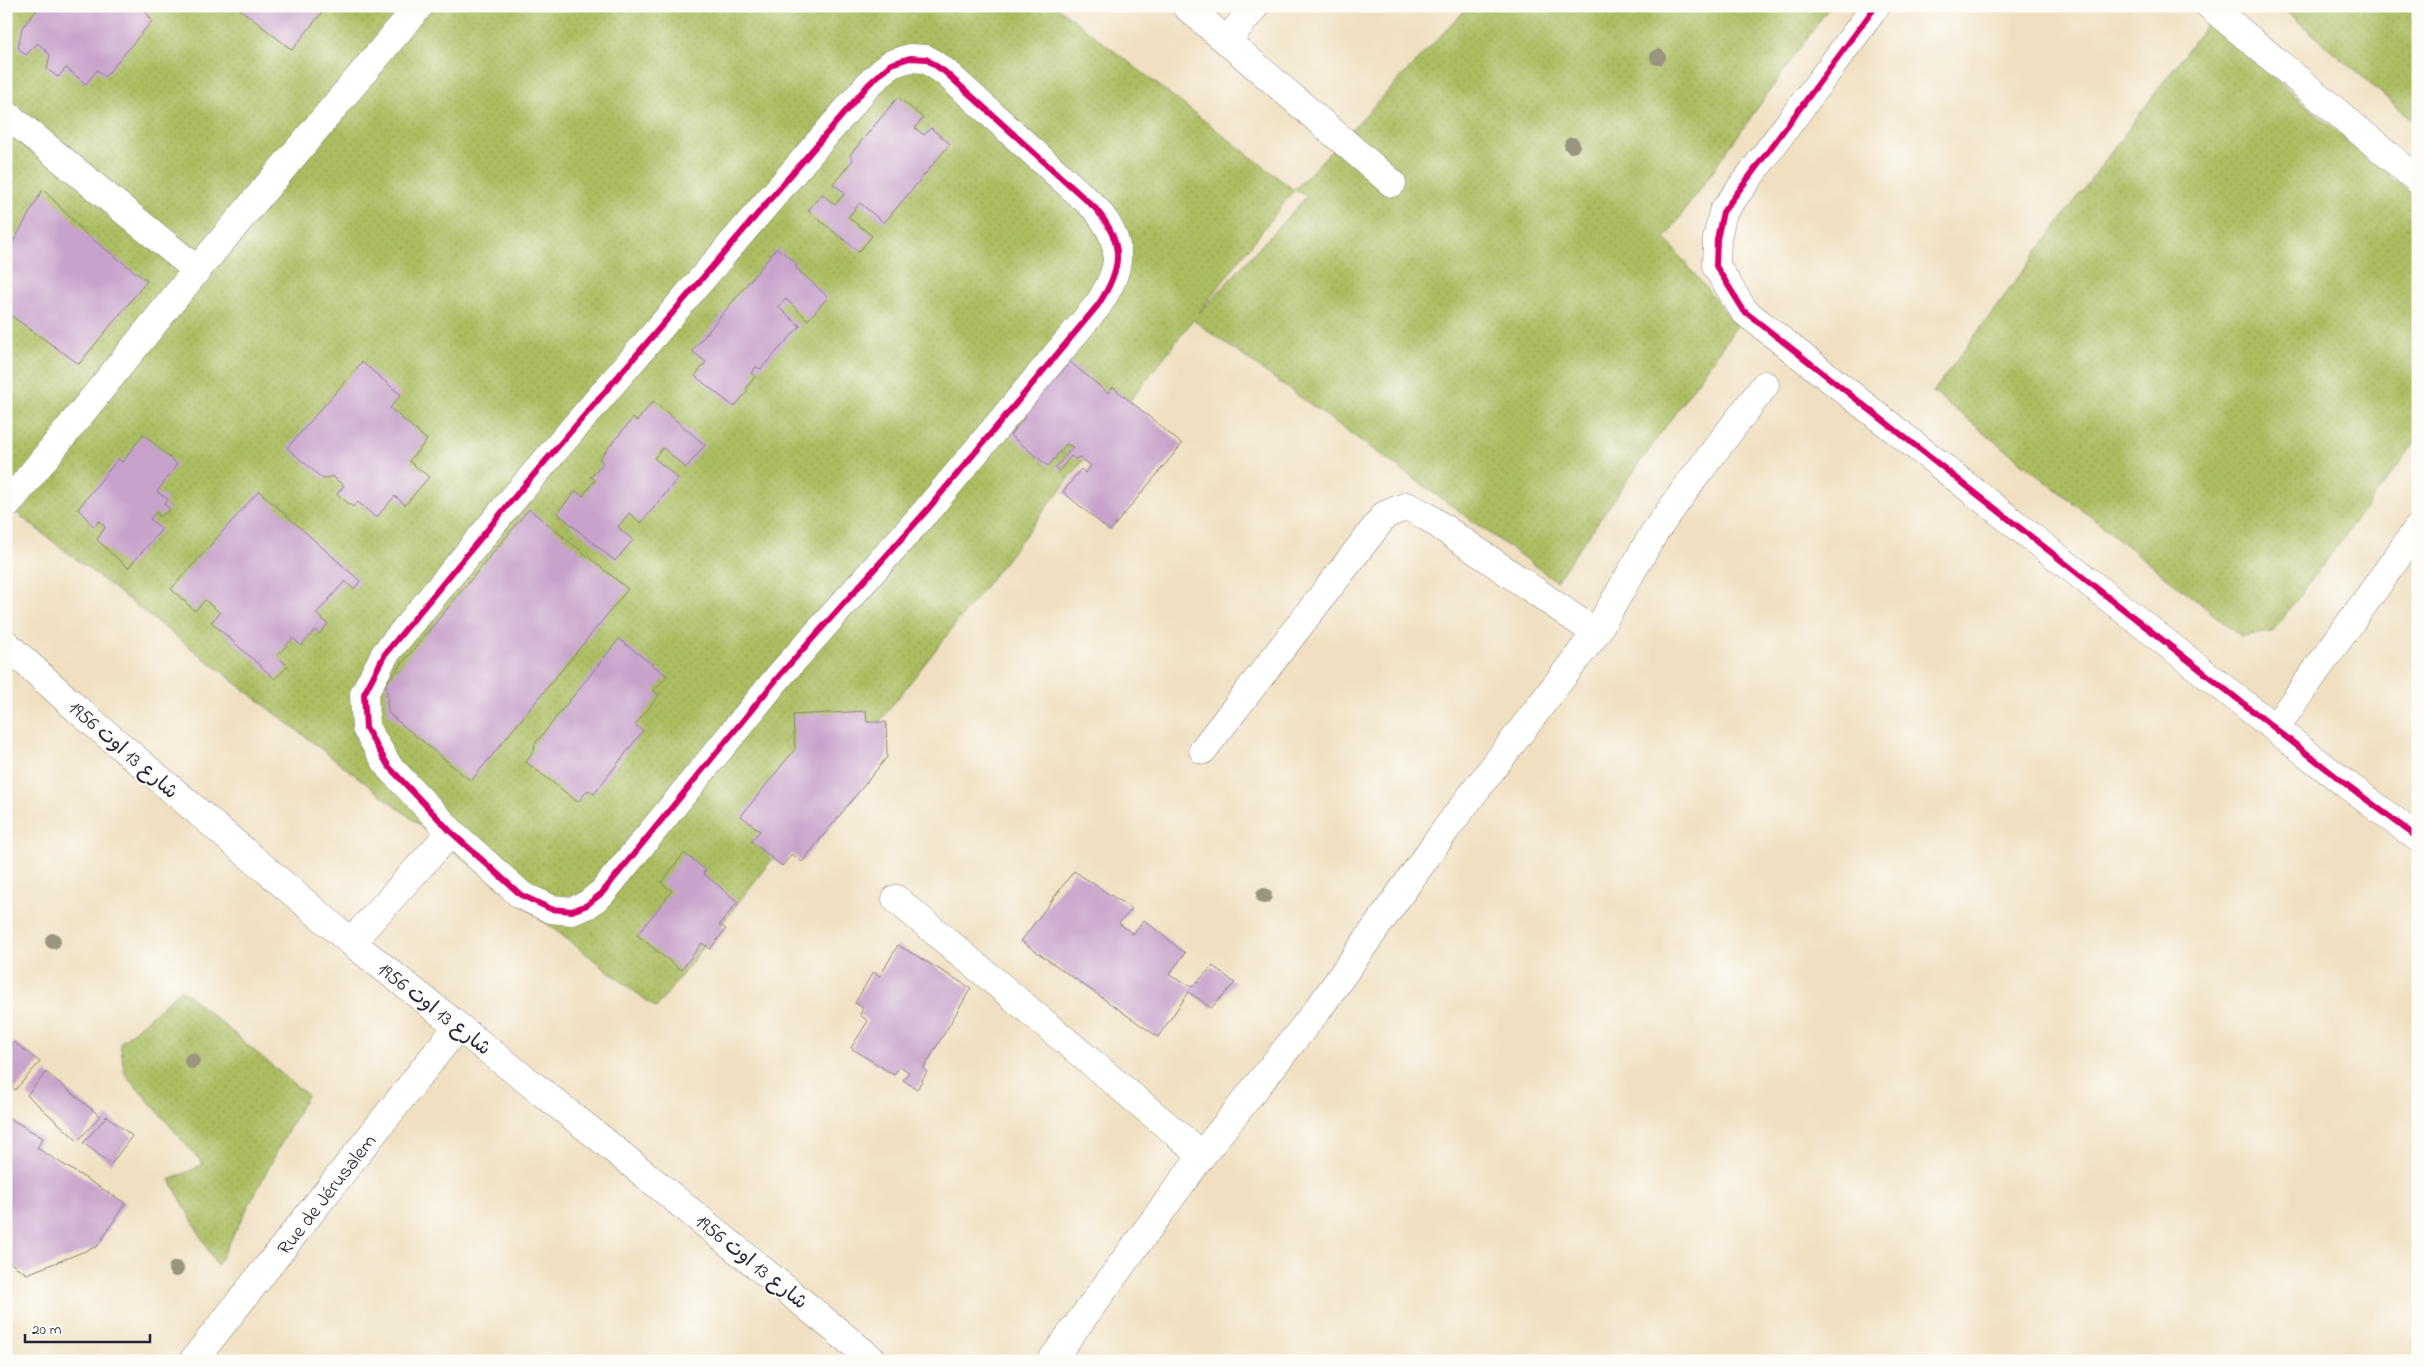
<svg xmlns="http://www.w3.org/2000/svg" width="2424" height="1367" font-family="'Indie Flower','Playpen Sans Arabic',sans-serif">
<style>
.grass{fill:url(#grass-dots);stroke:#66704e;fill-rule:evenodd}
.building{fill:#c7a3cb}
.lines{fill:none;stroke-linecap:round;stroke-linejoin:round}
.minor-casing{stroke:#89817e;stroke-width:29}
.minor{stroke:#fff;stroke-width:28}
.cycleway-casing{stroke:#fdfcf7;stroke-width:9}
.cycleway{stroke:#d6006c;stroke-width:6}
.tree{fill:#99957e}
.labels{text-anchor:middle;stroke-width:4;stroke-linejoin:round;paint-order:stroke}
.street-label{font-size:20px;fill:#22223b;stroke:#fdfcf7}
</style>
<defs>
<pattern id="grass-dots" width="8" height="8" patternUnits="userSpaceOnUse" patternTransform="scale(1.25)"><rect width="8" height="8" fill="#abbd61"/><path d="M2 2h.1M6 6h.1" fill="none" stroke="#93a255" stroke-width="1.8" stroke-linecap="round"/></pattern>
</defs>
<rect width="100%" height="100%" fill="#fdfcf7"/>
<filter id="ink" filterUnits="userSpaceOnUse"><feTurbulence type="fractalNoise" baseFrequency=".02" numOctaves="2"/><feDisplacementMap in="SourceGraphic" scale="10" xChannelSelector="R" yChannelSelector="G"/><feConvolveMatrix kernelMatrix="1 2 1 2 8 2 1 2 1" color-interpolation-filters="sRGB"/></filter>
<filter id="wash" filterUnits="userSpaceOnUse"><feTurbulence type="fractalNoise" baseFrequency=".0096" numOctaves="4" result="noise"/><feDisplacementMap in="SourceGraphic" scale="20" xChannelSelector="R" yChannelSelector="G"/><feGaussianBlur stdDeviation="1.12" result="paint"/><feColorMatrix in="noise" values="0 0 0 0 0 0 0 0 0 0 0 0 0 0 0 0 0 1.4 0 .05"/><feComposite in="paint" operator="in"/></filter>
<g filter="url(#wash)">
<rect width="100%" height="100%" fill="#f0e0c1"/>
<path class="grass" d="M6,6H1056L1294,190L1469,6H1830L1665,238L1737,326L1556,581L1193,320L656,1008L6,505ZM1294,190L1307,196L1199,313V312Z
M2280,6H2418V125Z
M2208,22L2418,200V439L2272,632L2241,636L1933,392Z
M181,989L307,1095L217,1266L170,1180L203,1164L125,1074L120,1043Z"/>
<g id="blocks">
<path class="building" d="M40,6H150L145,10L152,21L105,77L97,70L86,84L66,68L58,77L47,69L50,55L38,43L26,55L18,48L22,28Z
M236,6H327L292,50Z
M898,97L923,118L915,128L924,135L931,128L950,144L884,223L860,203L848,217L872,236L859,252L808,211L822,194L835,205L845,193L833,184L853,160L850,155Z
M43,189L86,234L147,281L79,364L6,312V255Z
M777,248L797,264L796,268L828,297L808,320L786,299L778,307L800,326L761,369L756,367L751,373L755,377L747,387V392L734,407L695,376L706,362L692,351Z
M362,362L401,395L390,408L427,440L409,461L429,477L405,505L395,496L376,518L358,502L353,507L337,494L344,486L332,476L323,479L287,448Z
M1070,362L1108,393L1113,387L1182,444L1110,531L1063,492L1081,469L1085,473L1091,466L1080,457L1075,459L1071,456L1059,471L1055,468L1073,447L1066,444L1048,466L1010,435L1026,416L1020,411L1050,375L1055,379Z
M653,401L705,445L686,468L663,448L654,458L678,478L641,523L629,513L618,527L633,540L615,561L557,513L576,491L583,496L595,480L591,477L603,463L599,459L633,418L637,421Z
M143,434L177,464L157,492L168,499L164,504L170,509L160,517L156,512L150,519L162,529L128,568L97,540L105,527L99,521L94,527L78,509L118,459L123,462Z
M259,491L360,581L354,589L345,581L316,614L328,624L319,634L315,630L301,646L293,638L277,656L288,666L275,679L211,622L220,613L205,600L195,611L171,589Z
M529,509L628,589L471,781L388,713L386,683Z
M619,639L667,676L654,691L659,695L635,725L643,731L594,794L588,790L578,802L526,762L535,749L534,745Z
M866,711L867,722H886L887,757L802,862L792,854L782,866L751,841L760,831L741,816L795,749L793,715Z
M684,853L706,870L703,873L738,902L719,925L726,929L710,949L702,943L681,970L637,935L672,891L661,883Z
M1074,871L1132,909L1119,923L1133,934L1144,920L1185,953L1169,975L1192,987L1213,966L1235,983L1211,1008L1189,992L1158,1037L1021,941Z
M898,945L971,988L924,1068L927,1072L917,1089L903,1080L909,1072L900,1066L894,1075L851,1048L868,1021L860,1015L863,1008L855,1003L873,972L880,976Z
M14,1042L40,1062L15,1090L6,1081V1049Z
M46,1072L100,1116L78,1141L27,1095Z
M6,1116L43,1138L37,1148L125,1203L98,1246L27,1274L6,1260Z
M107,1116L132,1136L111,1164L83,1143Z"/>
</g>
</g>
<g filter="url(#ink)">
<use href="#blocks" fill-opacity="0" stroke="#89817e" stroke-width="1"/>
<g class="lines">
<defs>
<path id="minor" d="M1186,6L1392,183
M1876,6L1723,212L1717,239L1716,266L1744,311L2347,785L2418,838
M2210,6L2418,180
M1227,41L1255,6
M910,58L926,59L945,72L1095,208C1125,243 1123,268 1098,305L928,509L780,675L602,893L587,905L572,911L551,909L521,895L451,832L389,767L366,728L364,694L385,654L512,500L869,84L891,64Z
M6,114L197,270
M6,506L197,270L419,6
M6,644L77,709L351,942L600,1138L874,1361
M2275,728L2418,528
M1203,750L1385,515L1407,506L1426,516L1596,633
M896,899L1202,1155
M351,942L451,832
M193,1361L458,1026
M1051,1361L1202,1155L1319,1008L1446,829L1596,633L1654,533L1693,479L1765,385"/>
</defs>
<use href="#minor" class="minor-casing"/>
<use href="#minor" class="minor"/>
<defs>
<path id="cycleway" d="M1876,6L1723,212L1717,239L1716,266L1744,311L2347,785L2418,838
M910,58L926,59L945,72L1095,208C1125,243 1123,268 1098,305L928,509L780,675L602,893L587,905L572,911L551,909L521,895L451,832L389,767L366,728L364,694L385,654L512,500L869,84L891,64Z"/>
</defs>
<use href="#cycleway" class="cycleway-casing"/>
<use href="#cycleway" class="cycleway"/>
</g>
<g class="tree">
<circle cx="1658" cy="57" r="8"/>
<circle cx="1572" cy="145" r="8"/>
<circle cx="1264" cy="896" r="8"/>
<circle cx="53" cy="941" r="8"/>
<circle cx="192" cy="1061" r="8"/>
<circle cx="176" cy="1269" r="8"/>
</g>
</g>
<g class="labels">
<g class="street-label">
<text transform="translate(124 749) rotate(41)" y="7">شارع 13 اوت 1956</text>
<text transform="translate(435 1008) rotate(38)" y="7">شارع 13 اوت 1956</text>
<text transform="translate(326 1194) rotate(-52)" y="7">Rue de Jérusalem</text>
<text transform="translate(752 1261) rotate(39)" y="7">شارع 13 اوت 1956</text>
</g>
</g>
<rect width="2424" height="1367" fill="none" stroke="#fdfcf7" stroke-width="25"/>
<path d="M25 1334v8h125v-8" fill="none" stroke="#22223b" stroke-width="2.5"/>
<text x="32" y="1334" font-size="15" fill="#22223b" stroke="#fdfcf7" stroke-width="4" paint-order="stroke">20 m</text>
</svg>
